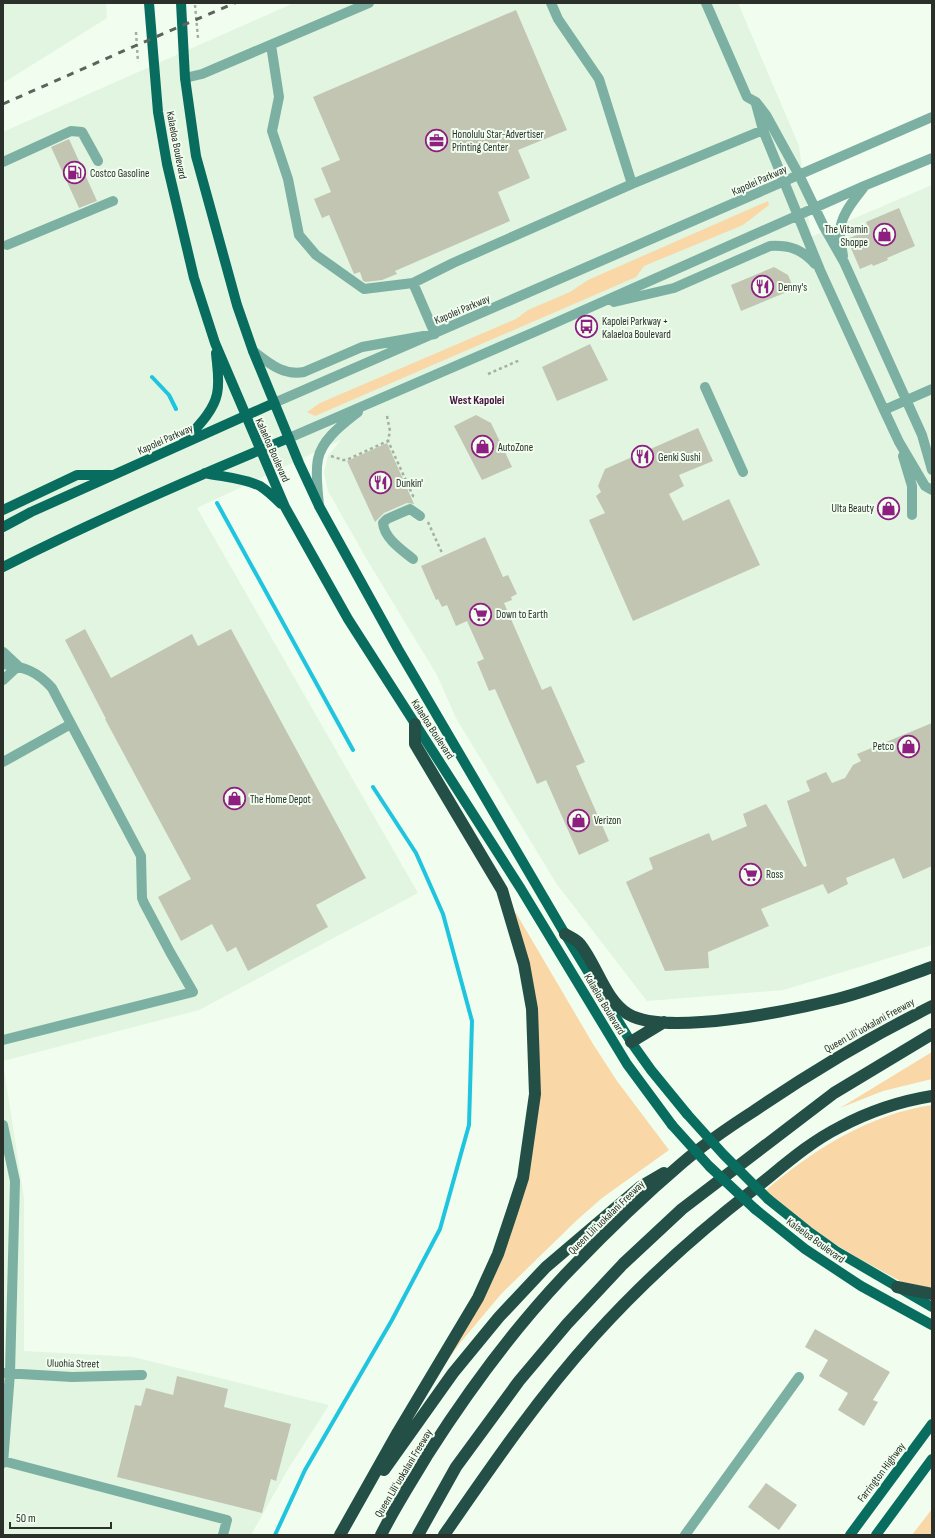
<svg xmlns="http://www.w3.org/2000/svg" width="935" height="1538" font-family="'Sofia Sans Condensed',sans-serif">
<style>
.built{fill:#e1f5e0}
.green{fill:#f9d7a7}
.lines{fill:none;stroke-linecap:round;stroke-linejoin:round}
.stream{stroke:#1fc4de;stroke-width:4}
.building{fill:#c3c5b3}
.path{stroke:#a5afa4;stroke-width:2.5;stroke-dasharray:3 3;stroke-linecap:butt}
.minor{stroke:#7cb0a3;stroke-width:10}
.major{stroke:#086d5e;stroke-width:10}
.highway{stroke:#234f46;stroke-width:12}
.rail{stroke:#5c635c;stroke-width:3;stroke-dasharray:7 7;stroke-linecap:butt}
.major-bridge{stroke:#086d5e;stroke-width:10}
.labels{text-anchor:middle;stroke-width:4;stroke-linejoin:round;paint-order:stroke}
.poi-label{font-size:11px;fill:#2b302b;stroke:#f0fdef;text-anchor:start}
.street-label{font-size:11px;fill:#2b302b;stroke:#f0fdef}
.neighbourhood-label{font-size:12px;font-weight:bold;fill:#46113e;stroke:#f0fdef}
</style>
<rect width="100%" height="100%" fill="#f0fdef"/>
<path class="built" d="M3,3H106L107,18L3,83Z
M294,3H738L799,146L811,237L932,185V945L783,990L647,1001L556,883L456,718L437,675L366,558L328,491L324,472L328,456L341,440L197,508L418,893L199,1010L3,1061V132Z
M3,1063L24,1198V1351L133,1357L329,1405L288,1469L251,1535H3Z"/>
<path class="green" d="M768,201L769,205L743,225L644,266L636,277L315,416L307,412L320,403L516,319L528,310L570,292L588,280Z
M516,913L593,1044L617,1081L669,1150L602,1198L577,1220L502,1293L460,1343L419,1400L508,1235L537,1069L512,917Z
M932,1052V1079L883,1091L840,1108Z
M932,1105V1289L902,1282L858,1258L830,1241L764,1192C811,1151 869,1114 932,1105Z
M932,1509V1535H912Z"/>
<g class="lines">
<path class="stream" d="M152,377L169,395L176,409
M217,503L353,750
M275,1535L305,1470L392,1320L440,1229L469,1125L472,1021L443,914L416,853L373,787"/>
</g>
<path class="building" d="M516,10L567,130L518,150L530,178L498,192L510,221L395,271L397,274L382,280L366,282L363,281L360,272L354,274L329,215L322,218L314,199L331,192L321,168L340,160L313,97Z
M69,139L97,201L79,208L51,147Z
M899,208L915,246L887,258L888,260L873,266L872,264L860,269L847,239L869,230L866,222Z
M774,267L788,275L794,289L741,311L731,285Z
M590,344L608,380L557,401L542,367Z
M476,415L491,423L512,467L482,480L454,426Z
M698,428L713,461L679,475L684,486L669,494L683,521L729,499L760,565L633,621L589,520L605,513L596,496L601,492L598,486L605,469Z
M387,443L414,504L407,503L384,513L375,522L347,461Z
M485,537L503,577L508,575L517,594L511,597L512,600L504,603L542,690L551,686L585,762L576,766L609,841L579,855L546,780L537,784L495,689L489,691L477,662L484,659L467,621L456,626L447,605L442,607L438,599L436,600L421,566Z
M85,629L111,678L192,634L198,646L231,629L366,878L316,905L328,927L248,971L236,947L227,952L212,924L181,941L158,897L191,879L105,719H106L65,640Z
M932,723V866L903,879L894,858L846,878L848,884L828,894L823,884L761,909L769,926L708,952L709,968L665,971L626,882L653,869L649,858L709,833L712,841L747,826L743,814L766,804L804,867L807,866L787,801L810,791L806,781L826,772L832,783L845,778L853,765L861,761L857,754Z
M815,1329L890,1372L873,1400L878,1402L864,1426L838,1410L848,1393L819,1376L828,1360L805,1347Z
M177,1376L228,1389L224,1407L291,1424L276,1481L271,1479L262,1513L117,1477L135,1405L141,1406L146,1388L173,1395Z
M766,1483L797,1505L779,1530L748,1507Z"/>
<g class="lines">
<path class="path" d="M195,5L198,38
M136,32L138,62
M488,374L520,360
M387,416L390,431L388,441L413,496L416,498
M331,456L343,460H346L388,441
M428,522L442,553"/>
<path class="minor" d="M551,3L558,19L599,79L632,184
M706,3L747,97L756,102L766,115L799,175L824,227L844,262L922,435L932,470
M271,45L279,97L272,131L288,179L299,235L316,255L364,289L413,283L453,263L632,184L763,130
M185,78L202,74L369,3
M756,104L763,130L820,270L884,410L899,442L925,486L932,490
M3,162L71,131L82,132L98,161
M7,245L113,201
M843,256C842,249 840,241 840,234C839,217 854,200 864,187
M614,302L674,288L770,246C789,245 802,249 815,264
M253,351C269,363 283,376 304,372L362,347L435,334L413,283
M705,387L743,472
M274,403L932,117
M884,410L932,389
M289,438L539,330L864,186L932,158
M903,456L912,486V515
M319,506C318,491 315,474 318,459C322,439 343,424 358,412
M413,559C402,550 384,538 383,523L387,519L410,509L420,516
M3,652L18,666
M3,664C24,667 37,671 52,688L141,856L142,898L144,903L170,952L193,992L3,1040
M3,680L18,666
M3,762L71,724
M3,1125L15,1181L10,1373L3,1463
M4,1373L72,1377L142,1375
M3,1461L227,1520L223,1535
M685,1535L799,1377"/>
<path class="major" d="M149,3L158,112L167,164L194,278L215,343L285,507L348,619L521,889L627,1064L672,1125
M181,3L185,78L196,156L237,305L253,351L299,463L319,506L398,649L565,934L631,1042L651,1070L687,1114
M183,443C195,429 213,413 217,394C220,380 217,366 216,353
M205,473C223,477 244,478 260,486C268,491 274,497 281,504
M3,510L77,475H111
M3,527L31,512L274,403
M3,567C96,520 192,478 289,438
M768,1199L808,1231L836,1251L932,1307
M755,1209L805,1249L861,1286L932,1325
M850,1535L932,1424
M876,1535L932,1459"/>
<path class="highway" d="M565,934C570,937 577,940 580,944C597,965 605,1000 628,1014C666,1037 793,1010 837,999C869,991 901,978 932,967
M631,1042L664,1022
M897,1287L932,1294
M384,1470L453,1373L499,1317L546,1267L640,1187L664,1173
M340,1535L398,1432L478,1298L498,1254L512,1212L523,1178L535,1094L532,1009L524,964L502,890L415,744V724
M381,1535C395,1507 412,1481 428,1454C467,1393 513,1330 563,1277C600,1238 640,1199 681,1164C704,1144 729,1127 754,1111C811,1072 870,1037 932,1006
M418,1535L456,1467L519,1381L567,1324L623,1264L682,1209L834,1093L932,1034
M444,1535C491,1467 538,1398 594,1336C642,1283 696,1234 753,1190C781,1168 808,1143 840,1127C868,1112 901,1101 932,1096"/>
<path class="rail" d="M3,104L137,45L235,3"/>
<path class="major-bridge" d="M687,1114L723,1154L768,1199
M672,1125L709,1166L755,1209"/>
</g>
<defs>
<symbol id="office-ring" viewBox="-11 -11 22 22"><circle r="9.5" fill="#f0fdef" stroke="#8e1e80" stroke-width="1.5"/><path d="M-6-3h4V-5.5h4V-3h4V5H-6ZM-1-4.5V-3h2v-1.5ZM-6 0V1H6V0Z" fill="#8e1e80"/></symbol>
<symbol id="fuel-ring" viewBox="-11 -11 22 22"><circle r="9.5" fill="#f0fdef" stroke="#8e1e80" stroke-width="1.5"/><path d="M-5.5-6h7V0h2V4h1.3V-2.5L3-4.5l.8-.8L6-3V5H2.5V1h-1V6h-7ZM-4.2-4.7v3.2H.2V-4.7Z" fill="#8e1e80"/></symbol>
<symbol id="shop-ring" viewBox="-11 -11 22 22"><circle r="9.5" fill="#f0fdef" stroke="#8e1e80" stroke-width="1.5"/><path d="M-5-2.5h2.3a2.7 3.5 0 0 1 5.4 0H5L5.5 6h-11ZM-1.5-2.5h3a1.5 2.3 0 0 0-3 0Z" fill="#8e1e80"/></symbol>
<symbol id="restaurant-ring" viewBox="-11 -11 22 22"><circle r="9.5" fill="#f0fdef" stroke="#8e1e80" stroke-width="1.5"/><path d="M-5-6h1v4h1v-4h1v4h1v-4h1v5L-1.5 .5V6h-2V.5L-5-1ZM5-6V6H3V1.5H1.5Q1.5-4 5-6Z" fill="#8e1e80"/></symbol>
<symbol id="bus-ring" viewBox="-11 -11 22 22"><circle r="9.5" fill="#f0fdef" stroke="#8e1e80" stroke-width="1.5"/><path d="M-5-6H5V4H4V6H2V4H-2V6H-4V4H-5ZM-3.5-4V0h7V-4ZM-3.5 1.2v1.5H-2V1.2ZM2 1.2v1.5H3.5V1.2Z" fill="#8e1e80"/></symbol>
<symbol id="supermarket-ring" viewBox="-11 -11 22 22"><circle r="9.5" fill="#f0fdef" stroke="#8e1e80" stroke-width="1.5"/><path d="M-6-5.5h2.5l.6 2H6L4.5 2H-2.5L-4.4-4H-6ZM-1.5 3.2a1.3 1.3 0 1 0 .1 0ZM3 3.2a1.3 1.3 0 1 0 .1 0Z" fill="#8e1e80"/></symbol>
</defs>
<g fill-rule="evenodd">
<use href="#office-ring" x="424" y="128" width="25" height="25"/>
<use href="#fuel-ring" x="62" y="160" width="25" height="25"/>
<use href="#shop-ring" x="872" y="222" width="25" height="25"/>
<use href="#restaurant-ring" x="750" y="274" width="25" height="25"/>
<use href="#bus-ring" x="574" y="314" width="25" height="25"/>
<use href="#shop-ring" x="470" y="434" width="25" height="25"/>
<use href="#restaurant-ring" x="630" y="444" width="25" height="25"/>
<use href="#restaurant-ring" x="368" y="470" width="25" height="25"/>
<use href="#shop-ring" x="876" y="496" width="25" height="25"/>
<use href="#supermarket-ring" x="468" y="602" width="25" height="25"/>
<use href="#shop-ring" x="896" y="734" width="25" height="25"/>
<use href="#shop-ring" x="222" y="786" width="25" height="25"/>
<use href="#shop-ring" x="566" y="808" width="25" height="25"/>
<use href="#supermarket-ring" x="738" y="862" width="25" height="25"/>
</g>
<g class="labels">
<g class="poi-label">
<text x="452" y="138">Honolulu Star-Advertiser<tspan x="452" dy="13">Printing Center</tspan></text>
<text x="90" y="177">Costco Gasoline</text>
<text x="868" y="233" text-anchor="end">The Vitamin<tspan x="868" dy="13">Shoppe</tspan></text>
<text x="778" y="291">Denny's</text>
<text x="602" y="325">Kapolei Parkway +<tspan x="602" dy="13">Kalaeloa Boulevard</tspan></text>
<text x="498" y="451">AutoZone</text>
<text x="658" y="461">Genki Sushi</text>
<text x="396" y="487">Dunkin'</text>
<text x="874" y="512" text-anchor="end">Ulta Beauty</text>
<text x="496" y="618">Down to Earth</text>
<text x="894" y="750" text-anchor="end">Petco</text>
<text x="250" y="803">The Home Depot</text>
<text x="594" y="824">Verizon</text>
<text x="766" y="878">Ross</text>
</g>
<g class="street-label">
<text transform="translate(177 145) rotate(79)" y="4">Kalaeloa Boulevard</text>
<text transform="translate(759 180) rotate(-24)" y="4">Kapolei Parkway</text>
<text transform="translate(462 309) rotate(-23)" y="4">Kapolei Parkway</text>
<text transform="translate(165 439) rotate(-24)" y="4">Kapolei Parkway</text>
<text transform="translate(273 450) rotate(66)" y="4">Kalaeloa Boulevard</text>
<text transform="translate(433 729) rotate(57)" y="4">Kalaeloa Boulevard</text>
<text transform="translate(605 1004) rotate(59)" y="4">Kalaeloa Boulevard</text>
<text transform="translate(869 1025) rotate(-29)" y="4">Queen Liliʻuokalani Freeway</text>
<text transform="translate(606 1217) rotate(-44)" y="4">Queen Liliʻuokalani Freeway</text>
<text transform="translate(816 1240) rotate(36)" y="4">Kalaeloa Boulevard</text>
<text transform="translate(73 1363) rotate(1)" y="4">Uluohia Street</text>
<text transform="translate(881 1472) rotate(-53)" y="4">Farrington Highway</text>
<text transform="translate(403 1473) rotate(-59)" y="4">Queen Liliʻuokalani Freeway</text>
</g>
<g class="neighbourhood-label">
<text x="477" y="404">West Kapolei</text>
</g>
</g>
<rect width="935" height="1538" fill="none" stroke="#2b302b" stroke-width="8"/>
<path d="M10 1522v6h101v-6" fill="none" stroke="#2b302b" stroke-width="2"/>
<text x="16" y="1522" font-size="12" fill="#2b302b" stroke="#f0fdef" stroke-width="3" paint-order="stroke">50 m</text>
</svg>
